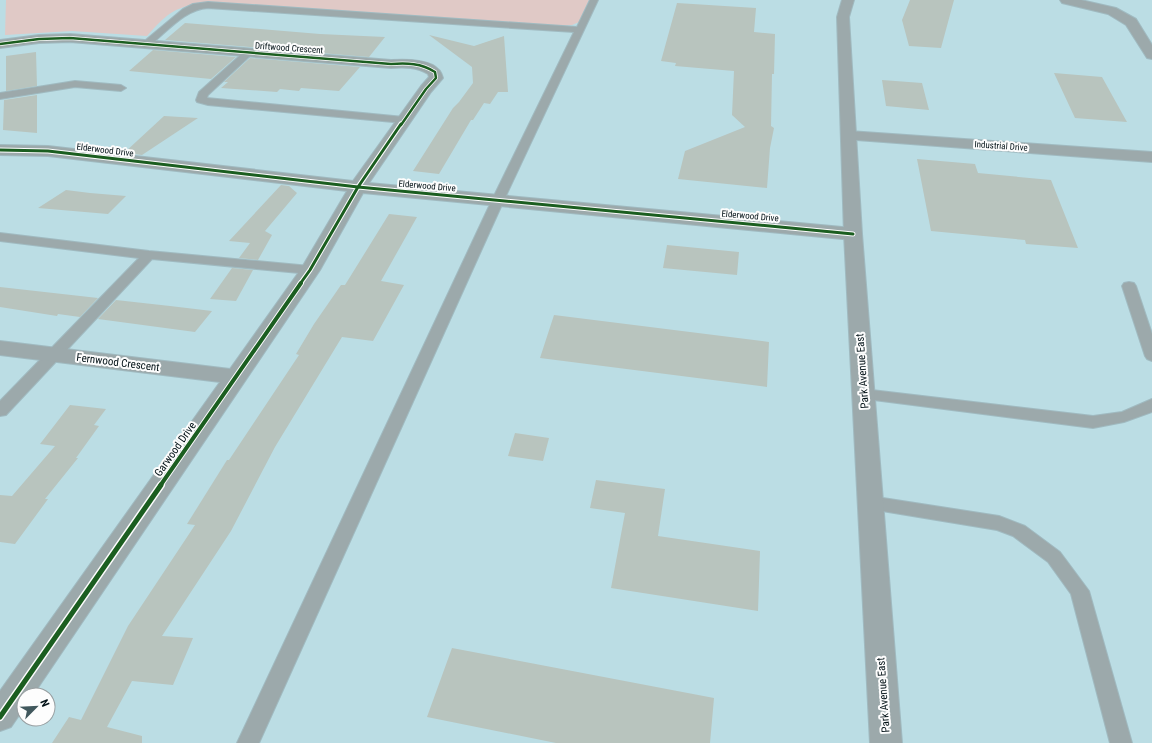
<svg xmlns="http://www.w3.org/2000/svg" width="1152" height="743" font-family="'Roboto Condensed',sans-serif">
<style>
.green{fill:#e0c9c6}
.building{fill:#b8c4be}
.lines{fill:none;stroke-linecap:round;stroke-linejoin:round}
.service-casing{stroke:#a0bac0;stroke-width:2}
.minor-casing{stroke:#a0bac0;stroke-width:2}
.tertiary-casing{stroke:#a0bac0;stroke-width:2}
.service{fill:#9ca9ab;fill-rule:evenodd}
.minor{fill:#9ca9ab;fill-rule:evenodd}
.tertiary{fill:#9ca9ab;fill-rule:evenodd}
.cycleway-far3-casing{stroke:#fdfdfd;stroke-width:4}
.cycleway-far2-casing{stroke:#fdfdfd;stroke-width:5}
.cycleway-far1-casing{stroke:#fdfdfd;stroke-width:6}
.cycleway-casing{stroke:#fdfdfd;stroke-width:8}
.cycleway-far3{stroke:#1b5e20;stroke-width:2.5}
.cycleway-far2{stroke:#1b5e20;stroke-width:3}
.cycleway-far1{stroke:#1b5e20;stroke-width:4}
.cycleway{stroke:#1b5e20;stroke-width:5}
.labels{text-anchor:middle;stroke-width:4;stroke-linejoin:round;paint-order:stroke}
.far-street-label{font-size:9px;fill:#001015;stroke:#fdfdfd}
.street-label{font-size:11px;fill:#001015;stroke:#fdfdfd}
</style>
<rect width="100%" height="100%" fill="#bbdde4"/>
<path class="green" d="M6,0H589L579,22L572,25L560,26L201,3C172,8 166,15 147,36L72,31L5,35Z"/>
<path class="building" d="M910,0H954L941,48L909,46L902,20Z
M677,3L756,8L754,32L775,34L774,74H772L771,126L774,128L770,148L767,188L678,179L685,151L745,127L732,115L734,71L675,66L676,63L661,61Z
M185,23L320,34L385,37L369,57L165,40Z
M429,35L474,46L504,36L508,92H498L490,104L484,103L473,120H471L439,174L413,171L453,108L459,102L473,83L472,67Z
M153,50L236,57L211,79L129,71Z
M36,52L37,86L6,91V56Z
M250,58L360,67L339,91L301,88L299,91L280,89L277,92L221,88L228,82H224Z
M1054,73L1102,77L1127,122L1075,118Z
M882,80L922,83L929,110L886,106Z
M37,95V133L3,130L4,100Z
M164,116L198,118L142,155L124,153Z
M917,159L975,164L978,173L1051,180L1078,248L1026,244L1025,240L931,231Z
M281,185L289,186L297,193L265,231L272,235L258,260L239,258L250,243L229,241Z
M66,190L90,193L126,196L108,214L38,208Z
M389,214L417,217L381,281L404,285L373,341L342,337L275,447L231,531L162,636L193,638L173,685L132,681L107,727L142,736V743H52L69,717L81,720L128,626L195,525L187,524L227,460H229L299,355L296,354L314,324L341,285H345Z
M667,245L739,252L737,275L663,268Z
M232,268L253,270L236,301L210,299Z
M0,287L98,298L80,317L58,314L57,316L0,307Z
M116,300L170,306L212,311L195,332L98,319Z
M554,315L769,342L767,387L540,358Z
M70,405L106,409L94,425L99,426L76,458H78L45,499H48L15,544L0,542V495L12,496L55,446L40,444Z
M515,433L549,438L543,461L508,456Z
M596,480L665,489L658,536L760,551L758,611L611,588L625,513L590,508Z
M452,648L714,698L710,743H556L427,717Z"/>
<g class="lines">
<defs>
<path id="service" d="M590,0H598L504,200L259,743H237L492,200L574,32L208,8C185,9 167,32 149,46L146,47L141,44L183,9L193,4L208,2L577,27Z
M248,50L253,53L251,55L208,95L207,98L404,117L409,120L404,123L208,105L197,102L196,100L199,92L245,51Z
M75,81L121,85L126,88L121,91L75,87L0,99V93Z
M0,233L149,251L310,266L315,267L317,270L315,273L310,274L152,259L6,415L0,416V401L139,258L0,241Z
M1129,282L1134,283L1136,286L1152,334V361L1147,359L1145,356L1122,286L1124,283Z
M863,389L1093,416L1122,412L1152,399V412L1124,422L1093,428L858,398L855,394L858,390Z
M870,496L999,516L1025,526L1060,552L1089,591L1132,743H1110L1071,594L1048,562L1013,536L997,530L864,508L861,503L864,498Z"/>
<path id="minor" d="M1060,0H1081L1116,8L1136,19L1152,45V59L1147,58L1126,25L1108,14L1062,3Z
M70,34L391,60C407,59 439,58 443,78L431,92L369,183L853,228L859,230L862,234L859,238L853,240L363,193L320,270L33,695H24V708L11,727L0,731V691L220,382L0,355V341L230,369L301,269L347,191L48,156L0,155V145L48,146L353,181L421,86L429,77L428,74C417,67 404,67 391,68L70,42L39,43L0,48V40L39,35Z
M849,131L1152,152V162L843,139L841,136L843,133Z"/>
<path id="tertiary" d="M842,0H854L849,17L862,234L902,743H870L844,234L837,17Z"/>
</defs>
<use href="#service" class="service-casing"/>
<use href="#minor" class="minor-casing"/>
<use href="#tertiary" class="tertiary-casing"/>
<use href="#service" class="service"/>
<use href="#minor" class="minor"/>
<use href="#tertiary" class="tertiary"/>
<defs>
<path id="cycleway-far3" d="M0,44L39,39L70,38L391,64C407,63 421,63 435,72L436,78L426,89L401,125"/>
<path id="cycleway-far2" d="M0,150L48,151L358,187L853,234
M300,284L310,270L358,187L401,124"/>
<path id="cycleway-far1" d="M160,486L301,283"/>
<path id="cycleway" d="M0,717L161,485"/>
</defs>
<use href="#cycleway-far3" class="cycleway-far3-casing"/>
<use href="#cycleway-far2" class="cycleway-far2-casing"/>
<use href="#cycleway-far1" class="cycleway-far1-casing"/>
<use href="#cycleway" class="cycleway-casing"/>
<use href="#cycleway-far3" class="cycleway-far3"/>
<use href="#cycleway-far2" class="cycleway-far2"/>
<use href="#cycleway-far1" class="cycleway-far1"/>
<use href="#cycleway" class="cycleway"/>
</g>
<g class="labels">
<g class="far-street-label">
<text transform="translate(289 48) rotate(4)" y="3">Driftwood Crescent</text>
<text transform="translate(1001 146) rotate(4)" y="3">Industrial Drive</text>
<text transform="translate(105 150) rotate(7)" y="3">Elderwood Drive</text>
<text transform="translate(427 186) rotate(5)" y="3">Elderwood Drive</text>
<text transform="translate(750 216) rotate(5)" y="3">Elderwood Drive</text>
</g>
<g class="street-label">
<text transform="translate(118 362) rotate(7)" y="4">Fernwood Crescent</text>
<text transform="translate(862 371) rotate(-94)" y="4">Park Avenue East</text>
<text transform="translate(175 449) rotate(-55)" y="4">Garwood Drive</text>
<text transform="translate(883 695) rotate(-94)" y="4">Park Avenue East</text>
</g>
</g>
<g transform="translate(36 707) rotate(66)"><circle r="19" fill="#fdfdfd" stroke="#989ea0"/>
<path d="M0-3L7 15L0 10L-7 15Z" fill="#41585d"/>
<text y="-6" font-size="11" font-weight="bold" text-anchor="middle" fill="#001015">N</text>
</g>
</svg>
